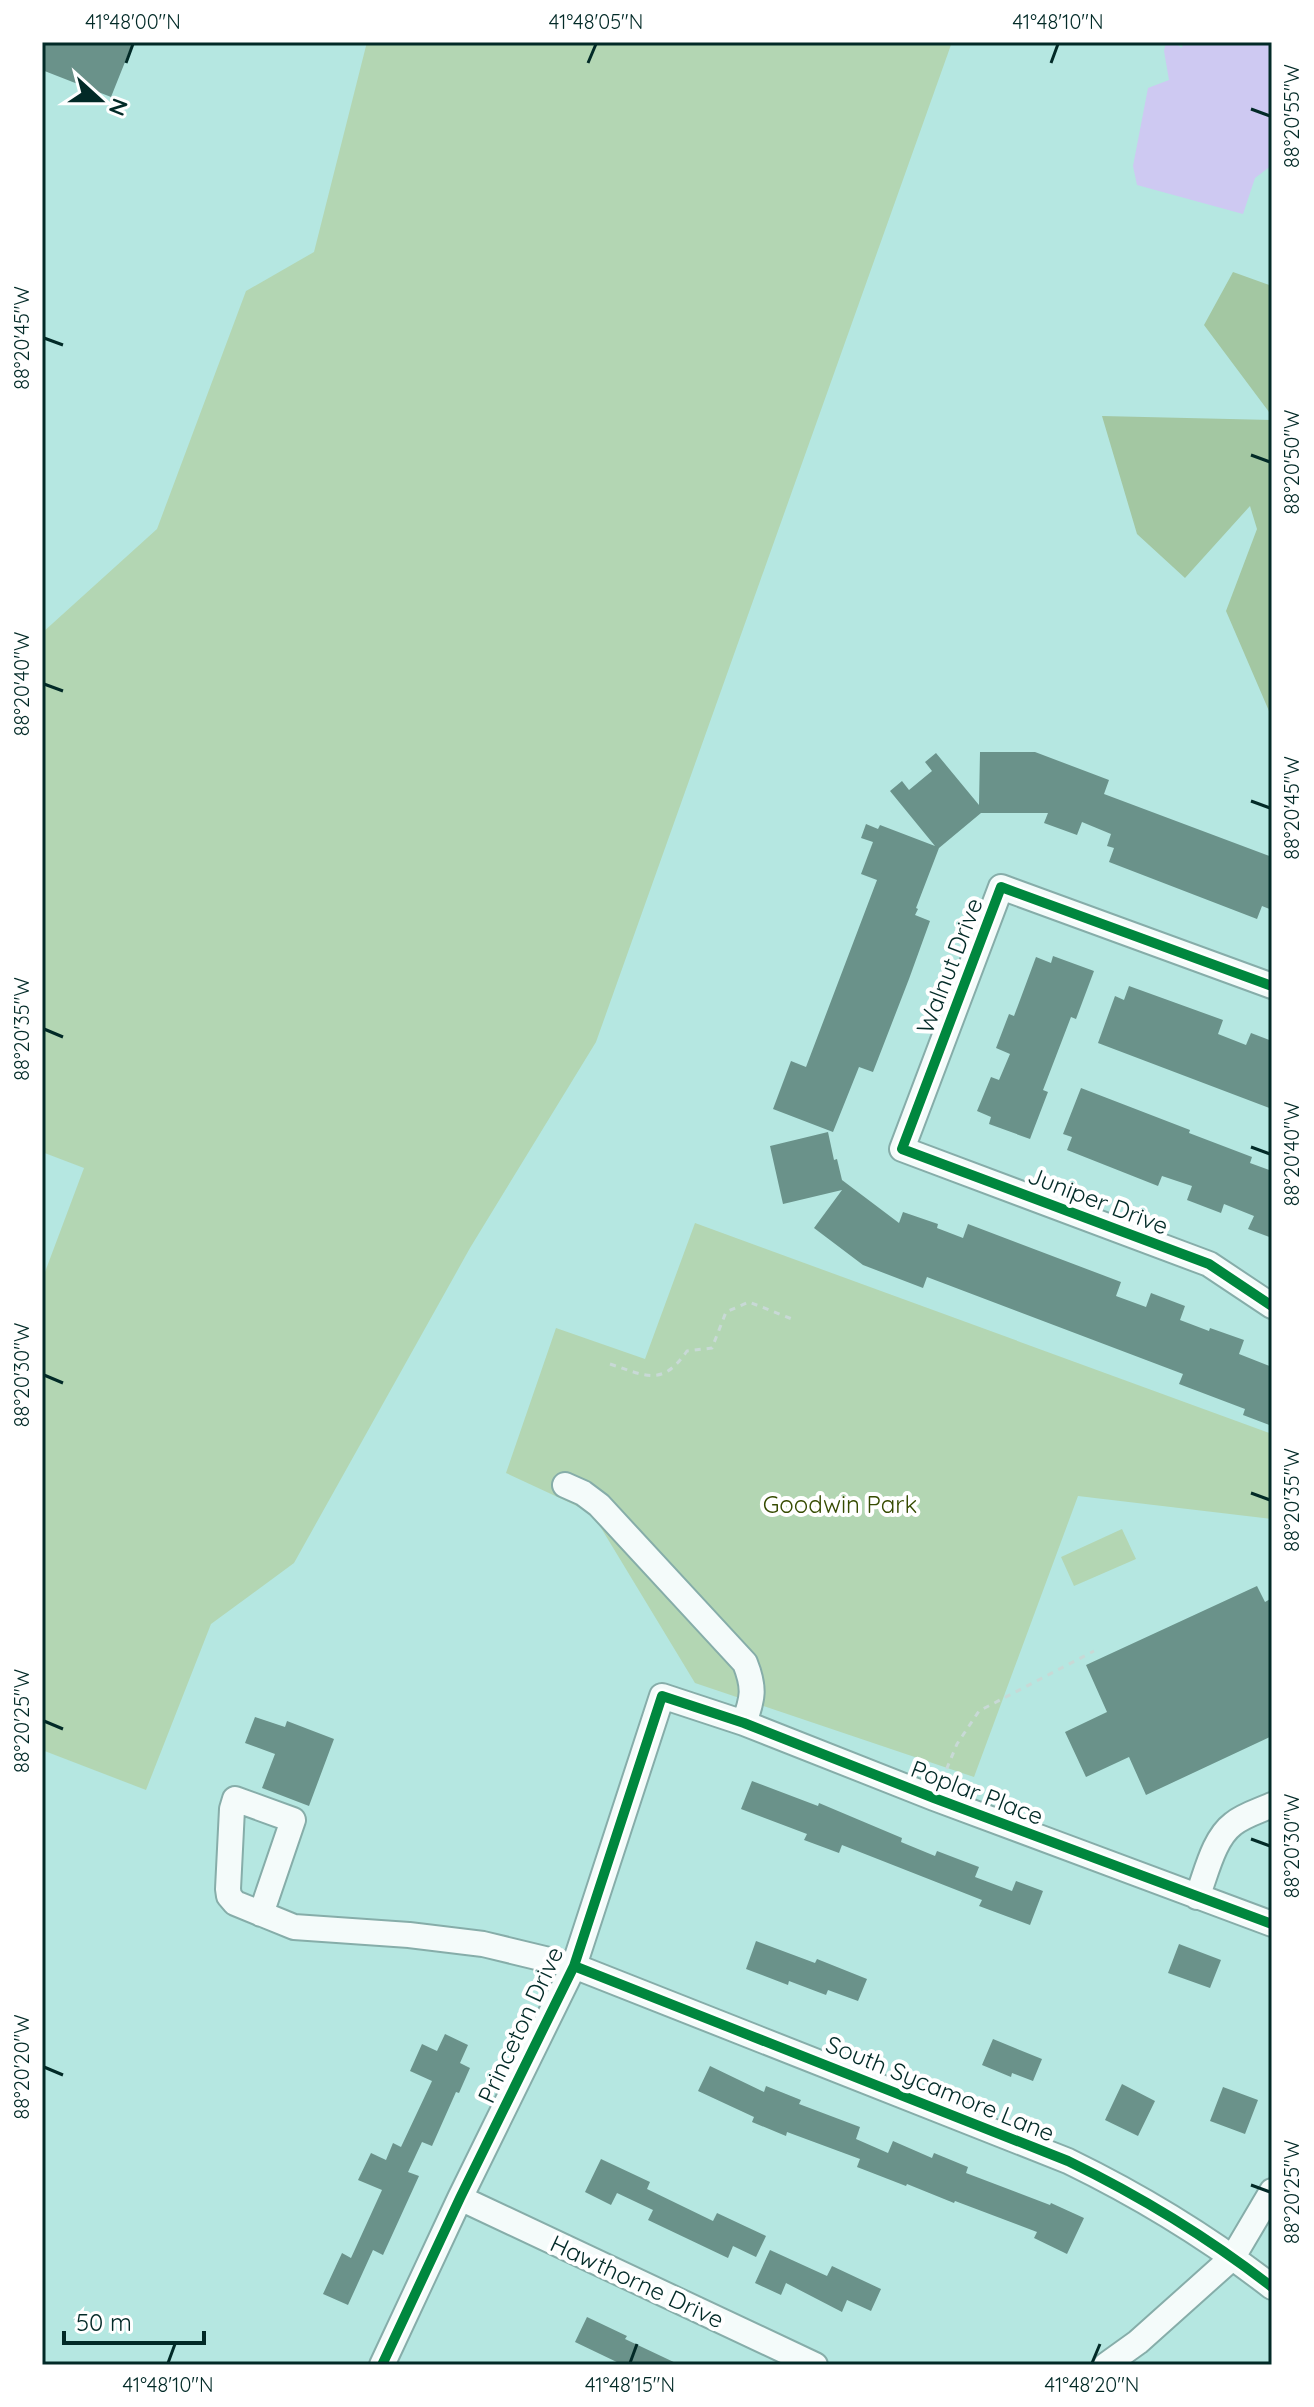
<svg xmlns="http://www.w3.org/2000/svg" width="1314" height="2407" font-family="Quicksand,sans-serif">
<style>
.green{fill:#b3d6b3}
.forest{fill:#a3c7a2}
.water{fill:#cec9f2}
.building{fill:#6a928a}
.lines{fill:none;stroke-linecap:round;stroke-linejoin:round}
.minor-casing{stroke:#86ada9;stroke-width:28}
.path{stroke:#c8d9d6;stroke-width:3;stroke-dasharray:6 6;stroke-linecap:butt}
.minor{stroke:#f4fbfa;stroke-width:24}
.cycleway-casing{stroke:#fff;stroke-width:15}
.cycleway{stroke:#00873e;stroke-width:10}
.ticks{fill:none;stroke:#022a27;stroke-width:3}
.labels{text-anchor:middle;stroke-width:8;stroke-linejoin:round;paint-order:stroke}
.street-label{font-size:24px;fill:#022a27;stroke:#fff}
.park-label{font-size:24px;fill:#364b01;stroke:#fff}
.neatline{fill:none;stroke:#022a27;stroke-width:3}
.ticks-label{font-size:20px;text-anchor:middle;fill:#022a27}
</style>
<rect width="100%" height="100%" fill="#b5e7e1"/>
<path class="green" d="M367,42H952L596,1042L470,1248L294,1563L211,1624L146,1790L42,1750V1280L84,1168L42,1152V633L157,529L246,291L314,252Z
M695,1223L1272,1434V1519L1078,1496L974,1777L695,1683L592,1513L506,1473L556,1328L645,1359Z
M1122,1529L1136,1559L1074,1586L1061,1557Z"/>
<path class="forest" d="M1233,272L1272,286V416L1204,325Z
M1102,416L1272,420V718L1226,611L1257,529L1250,506L1185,578L1137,534Z"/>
<path class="water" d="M1166,42H1173L1182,48L1183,42H1269L1272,45V165L1255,178L1243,214L1137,185L1133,166L1148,88L1169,80L1164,51Z"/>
<path class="building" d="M42,42H133L111,97L42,70Z
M980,752H1035L1109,780L1104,794L1272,857V910L1262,906L1257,919L1109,862L1114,848L1107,846L1111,834L1082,822L1077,835L1044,823L1048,813H981L939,848L916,908L918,909L915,915L930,921L909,979L873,1072L859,1067L833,1132L773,1109L791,1061L806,1067L877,880L861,874L873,842L861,838L866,824L878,829L880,825L935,846L890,791L902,781L909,790L932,771L925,762L936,753L979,805Z
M1053,956L1094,971L1076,1019L1071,1017L1043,1090L1048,1092L1030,1139L989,1124L991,1117L977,1111L991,1077L999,1080L1010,1054L996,1048L1009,1014L1014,1016L1036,957L1051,963Z
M1129,986L1223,1020L1218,1034L1246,1045L1251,1033L1272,1041V1109L1098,1043L1115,996L1124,1000Z
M1081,1088L1190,1130L1189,1133L1252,1157L1250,1163L1272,1171V1238L1248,1229L1254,1216L1224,1204L1221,1213L1187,1200L1192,1186L1162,1176L1158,1186L1067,1150L1072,1137L1063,1134Z
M828,1132L834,1160L837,1159L842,1180L899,1223L903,1212L938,1224L937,1228L963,1238L968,1224L1121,1282L1116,1296L1146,1307L1151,1293L1185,1306L1180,1320L1209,1331L1210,1328L1244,1340L1239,1354L1272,1367V1426L1243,1415L1245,1409L1179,1384L1183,1374L927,1277L923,1288L863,1265L814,1228L842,1190L783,1204L770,1146Z
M1257,1586L1265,1602L1272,1598V1736L1146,1795L1129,1757L1086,1777L1065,1732L1107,1712L1086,1665Z
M255,1717L285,1727L287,1721L334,1739L309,1806L262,1788L275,1754L245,1743Z
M752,1781L818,1806L819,1803L902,1838L901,1842L935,1856L937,1851L979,1867L975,1877L1012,1891L1016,1881L1043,1891L1030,1925L979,1906L982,1900L842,1845L839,1853L804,1840L807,1834L741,1809Z
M756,1941L815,1963L817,1959L867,1979L858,2001L828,1990L826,1995L789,1981L788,1985L746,1969Z
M1179,1944L1221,1960L1210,1988L1168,1973Z
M445,2034L468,2045L460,2063L470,2068L459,2093L456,2092L432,2146L422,2142L408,2172L419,2176L383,2255L373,2250L348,2305L323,2294L342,2253L351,2258L382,2190L358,2180L371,2153L386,2160L393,2143L401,2147L432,2081L410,2071L422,2044L437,2051Z
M993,2039L1042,2059L1033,2081L1012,2073L1011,2077L982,2065Z
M710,2066L764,2092L766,2086L801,2100L799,2104L860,2127L856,2139L888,2153L893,2141L932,2158L934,2153L968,2167L966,2173L1050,2205L1051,2203L1084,2218L1067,2254L1034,2238L1037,2232L955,2201L954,2203L907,2184L906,2186L857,2167L860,2159L787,2132L786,2136L752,2122L754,2117L698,2091Z
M1122,2084L1155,2101L1138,2136L1105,2120Z
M1223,2087L1258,2100L1245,2134L1210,2121Z
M601,2159L650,2182L647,2189L713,2221L717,2213L766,2236L756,2257L733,2246L728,2258L648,2220L653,2210L617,2193L611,2205L585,2192Z
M770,2250L827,2276L832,2266L881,2289L871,2311L847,2300L842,2312L786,2283L781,2295L755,2283Z
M587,2317L627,2336L625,2339L680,2365H623L575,2342Z"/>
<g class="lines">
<defs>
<path id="minor" d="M1272,986L1001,887L902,1149L1209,1264L1272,1306
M565,1485L583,1493L599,1505L745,1663C755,1688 753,1698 744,1723
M1197,1897C1206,1875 1213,1839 1233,1824C1244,1815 1259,1811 1272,1805
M261,1914L293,1820L235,1799L232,1809L228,1889L229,1896L235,1903L294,1927L409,1935L483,1944L574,1966L1068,2161C1140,2196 1209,2238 1272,2287
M460,2198L815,2365
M382,2365L460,2198L574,1966L662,1696L744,1723L934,1798L1272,1924
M1106,2365L1138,2342L1233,2257L1272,2191"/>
</defs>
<use href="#minor" class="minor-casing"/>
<path class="path" d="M610,1364C646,1376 662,1387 687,1351L712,1348L726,1312L749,1302L792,1319
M942,1780L957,1744L979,1711L1094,1651"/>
<use href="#minor" class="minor"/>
<defs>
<path id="cycleway" d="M1272,986L1001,887L902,1149L1209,1264L1272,1306
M574,1966L1068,2161C1140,2196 1209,2238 1272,2287
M382,2365L460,2198L574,1966L662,1696L744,1723L934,1798L1272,1924"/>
</defs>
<use href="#cycleway" class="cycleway-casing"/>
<use href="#cycleway" class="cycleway"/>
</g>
<path class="ticks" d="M126,63L133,44M588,63L596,44M1051,63L1058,44M1251,109L1270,116M44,338L63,345M1251,455L1270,462M44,684L63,691M1251,801L1270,808M44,1029L63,1037M1251,1147L1270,1154M44,1375L63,1383M1251,1493L1270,1500M44,1721L63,1729M1251,1839L1270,1846M44,2067L63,2075M1251,2185L1270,2192M168,2363L175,2344M630,2363L637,2344M1092,2363L1100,2344"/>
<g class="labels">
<g class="street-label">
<text transform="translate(950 966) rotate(-69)" y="8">Walnut Drive</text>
<text transform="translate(1098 1201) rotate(21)" y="8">Juniper Drive</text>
<text transform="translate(977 1793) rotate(21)" y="8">Poplar Place</text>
<text transform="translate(521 2025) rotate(-65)" y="8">Princeton Drive</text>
<text transform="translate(940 2089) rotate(22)" y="8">South Sycamore Lane</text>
<text transform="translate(637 2282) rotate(25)" y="8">Hawthorne Drive</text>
</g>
<g class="park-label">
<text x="840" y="1513">Goodwin Park</text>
</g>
</g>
<rect width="1314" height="2407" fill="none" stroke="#ffffff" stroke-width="88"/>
<g transform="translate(100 100) rotate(111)" stroke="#ffffff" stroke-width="6" paint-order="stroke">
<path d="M0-6L14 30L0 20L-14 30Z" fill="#022a27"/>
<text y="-12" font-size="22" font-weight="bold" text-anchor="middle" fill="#022a27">N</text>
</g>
<path d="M64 2331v12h140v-12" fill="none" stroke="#022a27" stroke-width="4"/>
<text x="76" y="2331" font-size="24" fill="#022a27" stroke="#ffffff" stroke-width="6" paint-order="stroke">50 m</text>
<rect x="44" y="44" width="1226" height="2319" class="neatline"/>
<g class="ticks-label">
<text x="133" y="29">41°48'00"N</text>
<text x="596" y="29">41°48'05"N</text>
<text x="1058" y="29">41°48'10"N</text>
<text transform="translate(1292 116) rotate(-90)" y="7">88°20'55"W</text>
<text transform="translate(22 338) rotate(-90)" y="7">88°20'45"W</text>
<text transform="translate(1292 462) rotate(-90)" y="7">88°20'50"W</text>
<text transform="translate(22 684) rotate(-90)" y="7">88°20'40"W</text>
<text transform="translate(1292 808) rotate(-90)" y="7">88°20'45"W</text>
<text transform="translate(22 1029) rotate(-90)" y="7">88°20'35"W</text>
<text transform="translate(1292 1154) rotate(-90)" y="7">88°20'40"W</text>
<text transform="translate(22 1375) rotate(-90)" y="7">88°20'30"W</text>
<text transform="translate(1292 1500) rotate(-90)" y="7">88°20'35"W</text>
<text transform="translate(22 1721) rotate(-90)" y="7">88°20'25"W</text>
<text transform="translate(1292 1846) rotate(-90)" y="7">88°20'30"W</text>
<text transform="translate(22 2067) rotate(-90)" y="7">88°20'20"W</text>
<text transform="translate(1292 2192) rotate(-90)" y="7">88°20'25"W</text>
<text x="168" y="2392">41°48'10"N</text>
<text x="630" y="2392">41°48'15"N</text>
<text x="1092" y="2392">41°48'20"N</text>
</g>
</svg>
